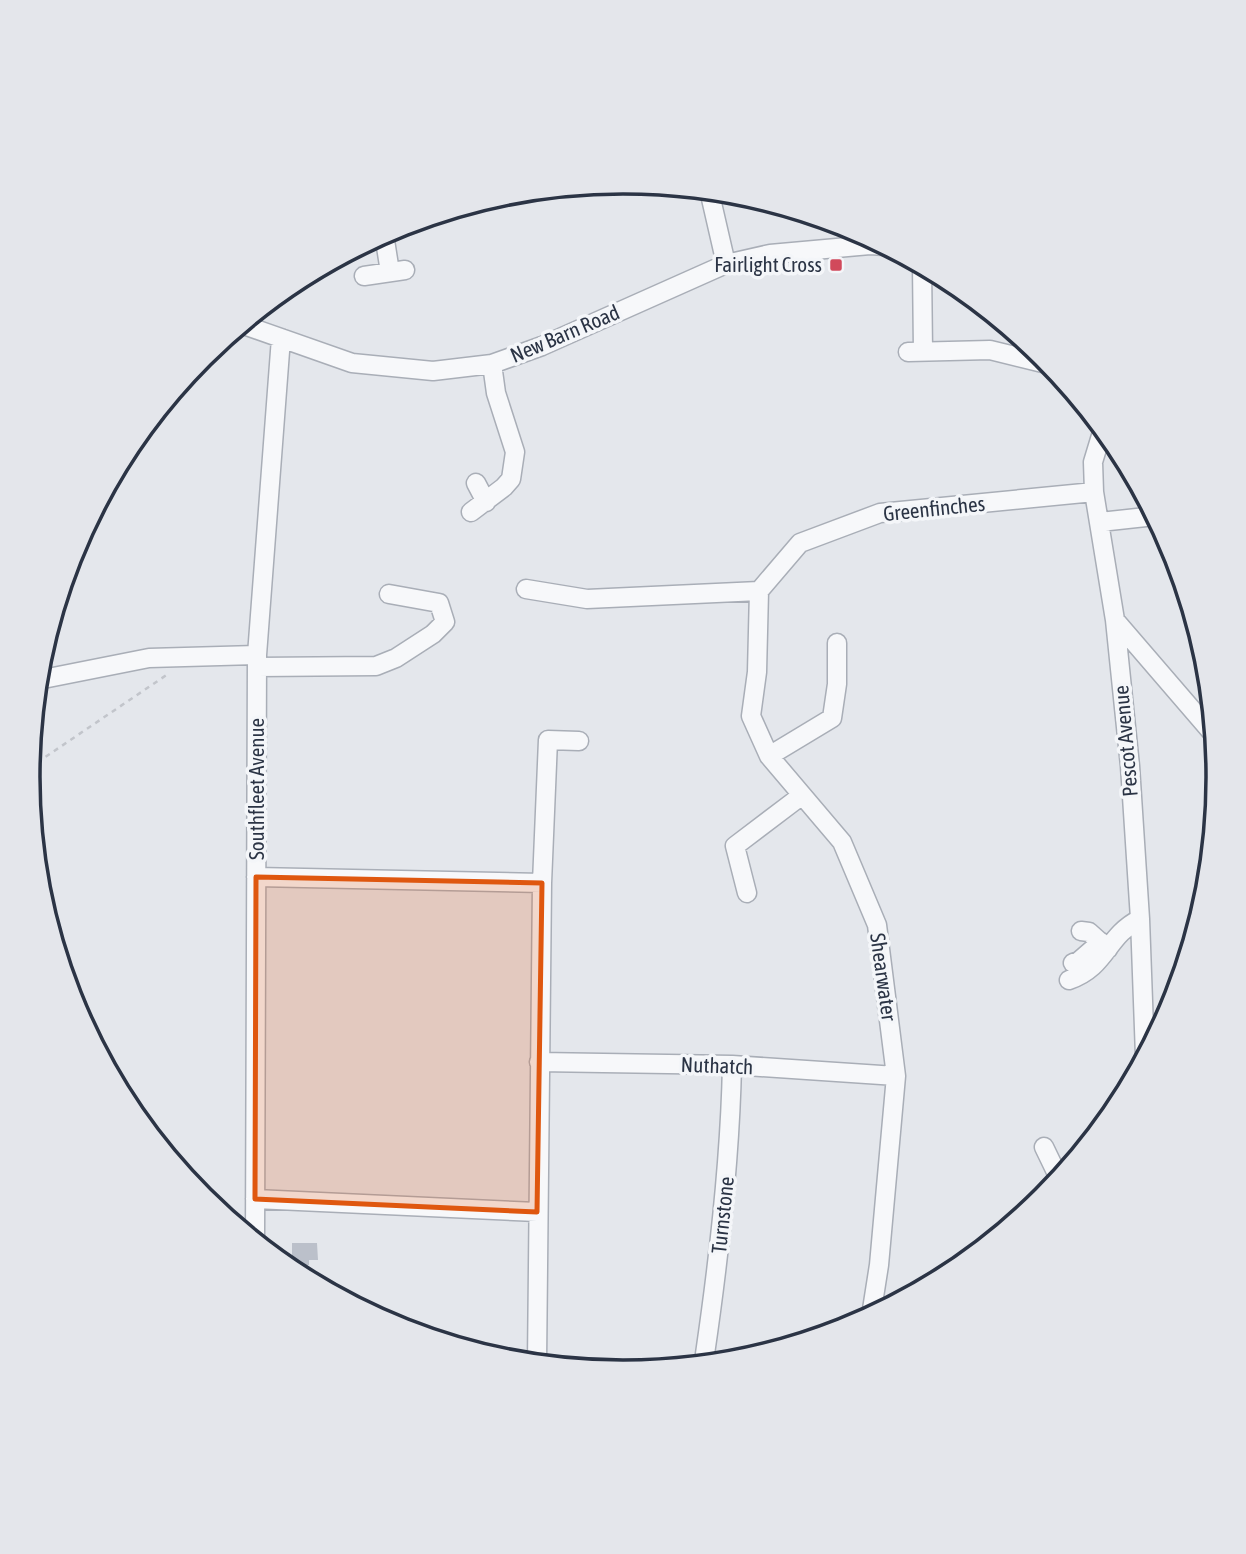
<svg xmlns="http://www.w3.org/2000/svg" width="1246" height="1554" font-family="'Asap Condensed',sans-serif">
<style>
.building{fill:#bbc0ca}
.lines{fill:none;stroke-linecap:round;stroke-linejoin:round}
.minor-casing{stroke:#a9aeb7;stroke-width:21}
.path{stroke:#c2c5cb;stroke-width:2.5;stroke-dasharray:5 5;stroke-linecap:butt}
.minor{stroke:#f7f8fa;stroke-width:18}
.marked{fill:#df570f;fill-opacity:0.2;stroke:#df570f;stroke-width:5;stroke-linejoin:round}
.poi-dot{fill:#d1495b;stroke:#f4f6f9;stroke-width:2.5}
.labels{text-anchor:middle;stroke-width:7;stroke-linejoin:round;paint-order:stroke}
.poi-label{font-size:21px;fill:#2b3445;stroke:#f4f6f9;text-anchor:end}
.street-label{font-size:21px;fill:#2b3445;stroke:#f4f6f9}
.rim{fill:none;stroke:#2b3445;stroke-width:3.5}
</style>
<rect width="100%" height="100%" fill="#e4e7ec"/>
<path class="building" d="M292,1243H317L318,1260H309V1265H292Z"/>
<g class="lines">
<defs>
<path id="minor" d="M709,190L726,264
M384,234L390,272
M922,265L923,352
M364,276L405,270
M241,324L352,363L433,371L492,364L542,346L726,264L770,254L870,245L885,246
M908,352L990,350L1051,365
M1103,429L1093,462L1094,492L1115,620L1130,766L1140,919L1145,1056
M476,483L486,502
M471,512L504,487L511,479L515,452L496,393L492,364
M1100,522L1155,516
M526,589L587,599L759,591
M759,591L757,672L751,716L769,756L842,842L877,925L896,1076L879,1265L871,1316
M759,591L800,543L880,513L1094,492
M1115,620L1214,735
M257,667L376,666L396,658L433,634L445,622L439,603L389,594
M38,680L149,658L257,655
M769,756L832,718L837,684V643
M256,877L542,883
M747,893L735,846L801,796
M1081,931L1089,932L1108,949
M1073,963L1079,961L1101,942
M1069,980C1107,967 1106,936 1140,919
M539,1062L732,1065L896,1076
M1044,1147L1058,1176
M255,1199L537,1212
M255,1241L257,655L281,338
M537,1363L542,883L548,740L579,741
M707,1364L705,1354C719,1258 730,1162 732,1065"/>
</defs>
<use href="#minor" class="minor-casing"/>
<path class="path" d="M29,768L168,674"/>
<use href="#minor" class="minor"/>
</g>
<path class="marked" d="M256,877L542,883L537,1212L255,1199Z"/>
<rect class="poi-dot" x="829" y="258" width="14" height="14" rx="3.5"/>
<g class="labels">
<g class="poi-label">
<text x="822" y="272">Fairlight Cross</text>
</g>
<g class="street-label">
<text transform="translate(565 334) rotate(-23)" y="7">New Barn Road</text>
<text transform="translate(934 509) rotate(-6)" y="7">Greenfinches</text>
<text transform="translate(1126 741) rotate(-95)" y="7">Pescot Avenue</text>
<text transform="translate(257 789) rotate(-90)" y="7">Southfleet Avenue</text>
<text transform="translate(883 977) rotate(82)" y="7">Shearwater</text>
<text transform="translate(717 1066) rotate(2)" y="7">Nuthatch</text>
<text transform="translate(723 1215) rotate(-84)" y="7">Turnstone</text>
</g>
</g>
<path d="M0 0H1246V1554H0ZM40 777a583 583 0 1 1 1166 0a583 583 0 1 1-1166 0Z" fill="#e4e6eb" fill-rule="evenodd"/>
<path class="rim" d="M40 777a583 583 0 1 1 1166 0a583 583 0 1 1-1166 0Z"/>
</svg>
